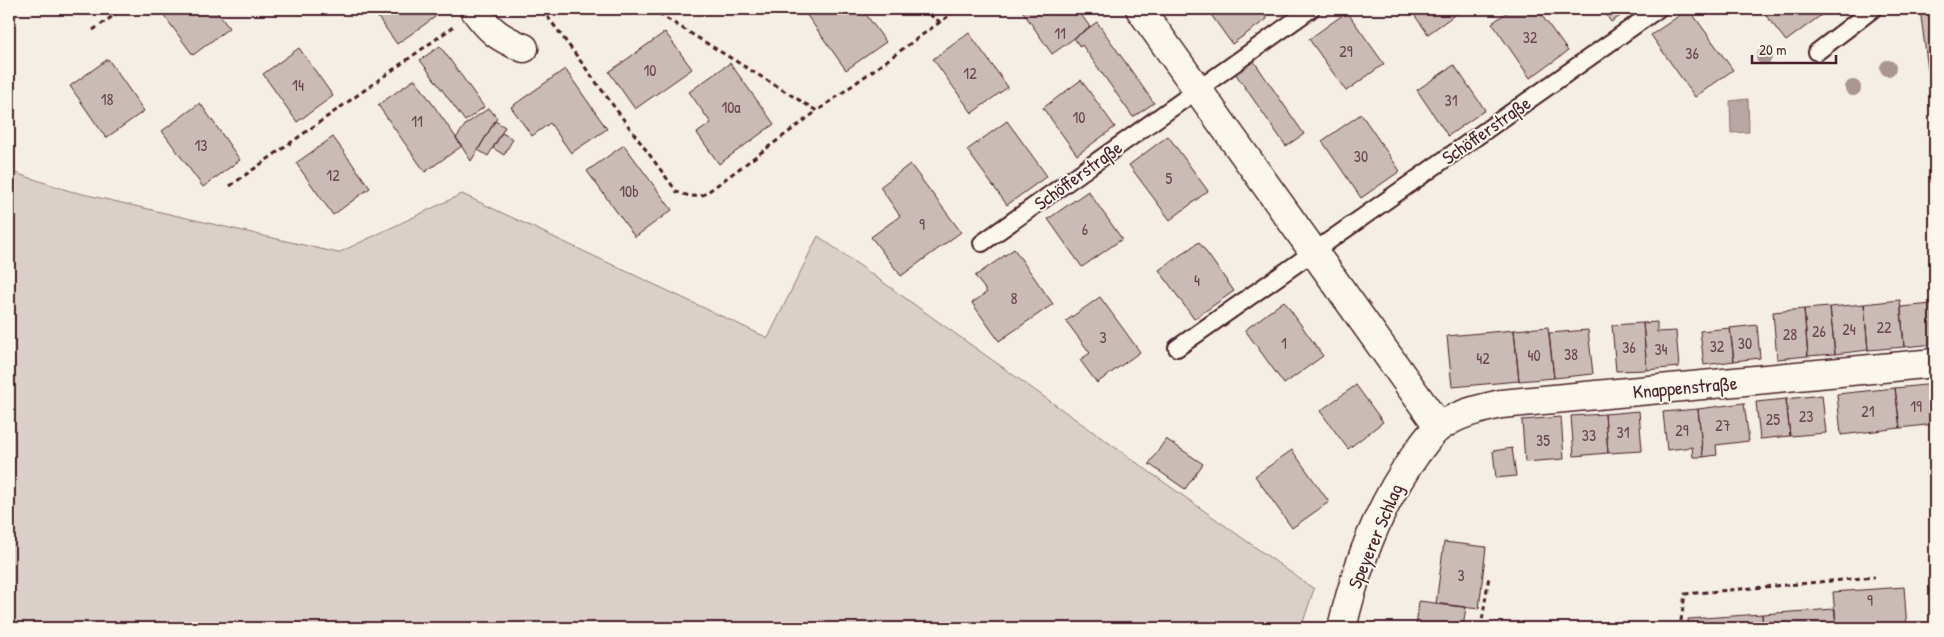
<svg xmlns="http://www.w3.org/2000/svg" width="1944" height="637" font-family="'Patrick Hand',sans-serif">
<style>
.green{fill:#dbd0c9;stroke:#92787a}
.water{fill:#baa7a5;stroke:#8d7174}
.building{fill:#cabbb6;stroke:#4a1f2b}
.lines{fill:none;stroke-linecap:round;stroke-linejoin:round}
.service-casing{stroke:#4a1f2b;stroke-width:20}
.minor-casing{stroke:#4a1f2b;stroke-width:31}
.path{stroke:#4a1f2b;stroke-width:3;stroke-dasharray:5 4;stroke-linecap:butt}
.service{stroke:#fbf7ec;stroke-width:16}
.minor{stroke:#fbf7ec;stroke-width:28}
.tree{fill:#aa9494}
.labels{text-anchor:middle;stroke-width:4;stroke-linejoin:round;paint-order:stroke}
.number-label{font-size:16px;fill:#6a464e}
.street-label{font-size:19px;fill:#4a1f2b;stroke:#fbf7ec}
</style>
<rect width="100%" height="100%" fill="#f4eee4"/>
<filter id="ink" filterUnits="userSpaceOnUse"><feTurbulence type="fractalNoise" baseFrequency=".02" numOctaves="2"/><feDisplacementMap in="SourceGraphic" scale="10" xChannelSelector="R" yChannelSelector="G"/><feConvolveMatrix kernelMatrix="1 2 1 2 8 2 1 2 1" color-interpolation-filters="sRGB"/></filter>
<g filter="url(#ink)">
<path class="green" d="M9,171L70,191L338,253L462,194L768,338L818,236L1314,589L1301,628H9Z"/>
<path class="water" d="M1748,99L1749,132L1731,133L1730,101Z"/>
<path class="building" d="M161,9H215L229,28L193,55L160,10Z
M372,9H430L435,17L397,44Z
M813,9H862L886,42L846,70L806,14Z
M1021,9H1077L1090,27L1052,54Z
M1207,9H1260L1267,19L1232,44Z
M1410,9H1463L1428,34Z
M1512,9H1537L1568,51L1530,78L1492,23Z
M1602,9H1631L1611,22Z
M1689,9L1733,70L1695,97L1651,35Z
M1761,9H1821L1824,13L1786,41Z
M1920,9H1935V84L1930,85Z
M1347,12L1384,64L1346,91L1309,39Z
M1097,22L1154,103L1133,117L1082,45L1080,47L1074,38Z
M665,32L692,69L635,109L609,72Z
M969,33L1008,87L972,113L933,59Z
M440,46L484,107L465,121L420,60Z
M299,48L333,96L297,122L263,74Z
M108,59L144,111L106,138L70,86Z
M1253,60L1304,134L1286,146L1235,73Z
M730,63L774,124L719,164L697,133L711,123L689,92Z
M1454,65L1485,110L1448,136L1417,90Z
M565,69L607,129L571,153L550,123L532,136L511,107Z
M415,79L462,146L425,172L378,105Z
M1081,80L1115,127L1077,155L1043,108Z
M200,103L240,160L203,187L162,131Z
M489,108L497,118L471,161L456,138L466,124Z
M1361,114L1400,171L1361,198L1322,141Z
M495,121L505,127L488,156L478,150Z
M1007,121L1047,176L1007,205L967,150Z
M502,133L513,139L504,155L493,148Z
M1168,136L1208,191L1170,220L1129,165Z
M333,137L370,188L333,215L296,163Z
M624,145L672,210L635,237L587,171Z
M910,164L961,232L901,276L871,237L900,216L880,187Z
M1088,191L1122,239L1082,267L1048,219Z
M1199,242L1234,291L1194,319L1159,270Z
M1014,249L1053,304L999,341L972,303L987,292L975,276Z
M1100,297L1140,352L1097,383L1080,360L1090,353L1066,321Z
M1900,300L1904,347L1868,350L1864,304Z
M1284,301L1323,356L1284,384L1245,330Z
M1864,304L1868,350L1835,354L1830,307Z
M1932,304L1935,344L1904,347L1901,307Z
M1830,307L1835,354L1808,356L1804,309Z
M1804,309L1808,356L1777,359L1773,312Z
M1657,322V332L1676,331L1679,367L1647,370L1643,323Z
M1643,323L1647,370L1616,371L1612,325Z
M1757,325L1760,358L1734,361L1730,328Z
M1548,327L1554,378L1519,381L1514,330Z
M1730,328L1734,361L1704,365L1700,331Z
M1514,330L1519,381L1452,387L1447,336Z
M1588,330L1593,374L1554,378L1549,333Z
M1935,384V424L1900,428L1895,388Z
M1356,385L1383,422L1348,449L1320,411Z
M1895,388L1900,428L1841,435L1837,394Z
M1822,395L1826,433L1790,436L1786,399Z
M1786,399L1790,436L1760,439L1756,402Z
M1744,403L1749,441L1716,445L1717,455L1703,457L1698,409Z
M1698,409L1703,457H1693L1692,447L1667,450L1663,412Z
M1639,411L1642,451L1608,453L1605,414Z
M1605,414L1608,453L1574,456L1571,416Z
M1561,417L1564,459L1525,462L1522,420Z
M1166,439L1203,464L1185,489L1149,464Z
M1512,448L1516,476L1496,478L1493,451Z
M1292,450L1329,502L1292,528L1255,476Z
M1444,542L1486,547L1479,609L1436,604Z
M1904,587L1907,628H1836L1833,592Z
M1419,601L1466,607L1463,628H1416Z
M1835,609L1836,628H1763L1762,614Z
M1762,614L1763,628H1689L1688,619Z"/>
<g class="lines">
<defs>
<path id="service" d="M1817,52L1873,9
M982,243L1311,9
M1177,348L1658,9"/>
<path id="minor" d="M474,9C490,31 499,38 524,48
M1140,9L1439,427
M1342,628C1356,567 1379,505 1416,454C1423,445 1431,432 1441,426C1459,413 1480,409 1501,404L1935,363"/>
</defs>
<use href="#service" class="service-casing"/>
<use href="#minor" class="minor-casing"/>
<path class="path" d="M542,9L677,192C688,196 695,198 705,194L817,111
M651,9L817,111L940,22
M922,9L940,22L958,9
M93,30L123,9
M230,186L453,27
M1481,628L1489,576
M1677,628L1680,627L1685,594L1875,577"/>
<use href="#service" class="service"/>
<use href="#minor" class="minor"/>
</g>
<g class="tree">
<circle cx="1764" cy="57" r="8"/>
<circle cx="1888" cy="68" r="8"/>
<circle cx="1853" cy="88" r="8"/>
</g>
</g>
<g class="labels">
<g class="number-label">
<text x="1060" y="39">11</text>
<text x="1530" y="43">32</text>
<text x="1346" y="57">29</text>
<text x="1692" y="59">36</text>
<text x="650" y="76">10</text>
<text x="970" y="79">12</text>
<text x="298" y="91">14</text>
<text x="107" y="105">18</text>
<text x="1451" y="106">31</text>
<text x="731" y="113">10a</text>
<text x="1079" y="123">10</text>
<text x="417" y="127">11</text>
<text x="201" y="151">13</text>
<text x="1361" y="162">30</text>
<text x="333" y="181">12</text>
<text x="1169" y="184">5</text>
<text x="629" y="197">10b</text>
<text x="922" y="230">9</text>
<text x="1085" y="235">6</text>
<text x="1197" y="286">4</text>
<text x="1014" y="304">8</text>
<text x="1884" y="333">22</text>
<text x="1849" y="335">24</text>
<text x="1819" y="337">26</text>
<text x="1790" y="340">28</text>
<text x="1103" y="343">3</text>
<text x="1284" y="349">1</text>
<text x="1745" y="349">30</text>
<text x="1717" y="352">32</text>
<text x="1629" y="353">36</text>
<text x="1661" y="355">34</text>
<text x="1571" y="360">38</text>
<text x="1534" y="361">40</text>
<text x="1483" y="364">42</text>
<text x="1916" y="412">19</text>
<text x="1868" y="417">21</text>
<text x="1806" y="422">23</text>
<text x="1773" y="425">25</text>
<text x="1723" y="431">27</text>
<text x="1682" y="436">29</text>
<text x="1623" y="438">31</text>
<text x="1589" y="441">33</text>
<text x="1543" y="446">35</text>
<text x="1461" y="581">3</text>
<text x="1870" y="606">9</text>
</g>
<g class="street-label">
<text transform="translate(1486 130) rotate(-35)" y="7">Schöfferstraße</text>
<text transform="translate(1078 175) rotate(-36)" y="7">Schöfferstraße</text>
<text transform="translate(1685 387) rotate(-5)" y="7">Knappenstraße</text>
<text transform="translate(1375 536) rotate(-67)" y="7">Speyerer Schlag</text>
</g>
</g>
<rect width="1944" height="637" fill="none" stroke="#fbf7ec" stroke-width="30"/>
<rect x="15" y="15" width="1914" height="607" fill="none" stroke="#4a1f2b" stroke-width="2" filter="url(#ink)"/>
<path d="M1752 55v8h84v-8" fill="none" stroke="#4a1f2b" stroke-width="2.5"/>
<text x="1759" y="55" font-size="15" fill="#4a1f2b" stroke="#fbf7ec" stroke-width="4" paint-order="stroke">20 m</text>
</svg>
